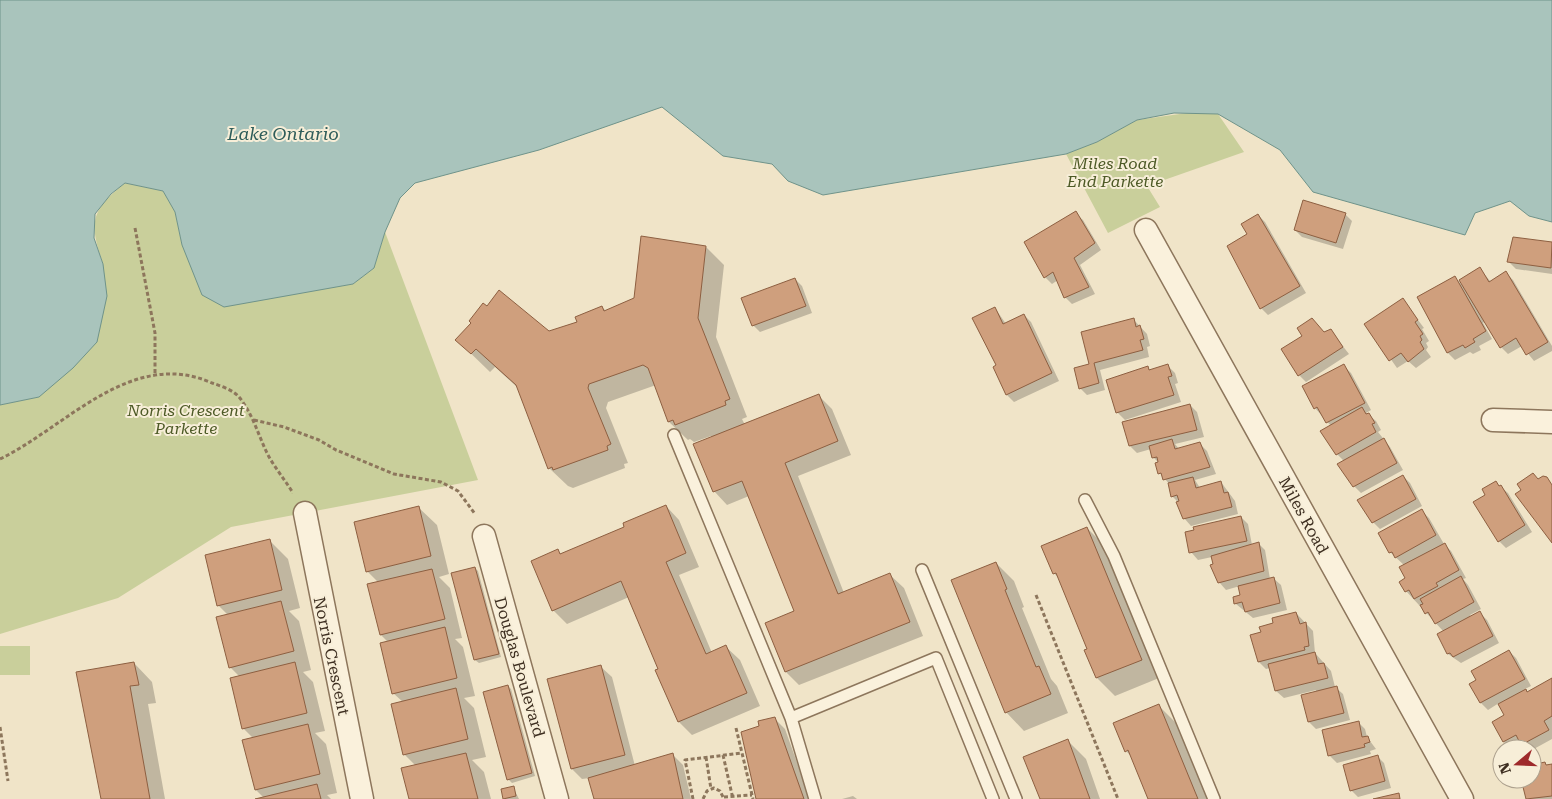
<svg xmlns="http://www.w3.org/2000/svg" width="1552" height="799" font-family="'Roboto Serif',serif">
<style>
.green{fill:#c9cf9b}
.water{fill:#a9c4bc;stroke:#6f938a}
.shadow{fill:#0003}
.building{fill:#cf9f7d;stroke:#8d5f41}
.lines{fill:none;stroke-linecap:round;stroke-linejoin:round}
.lane-casing{stroke:#8d765c;stroke-width:14}
.street-casing{stroke:#8d765c;stroke-width:25}
.path{stroke:#8d765c;stroke-width:3;stroke-dasharray:4 2.5;stroke-linecap:butt}
.lane{stroke:#faf1dc;stroke-width:11}
.street{stroke:#faf1dc;stroke-width:22}
.labels{text-anchor:middle;stroke-width:4;stroke-linejoin:round;paint-order:stroke}
.park-label{font-size:16px;font-style:italic;fill:#4d5a26;stroke:#f7eed8}
.street-label{font-size:16px;fill:#3d2e20;stroke:#f7eed8}
.water-label{font-size:18px;font-style:italic;fill:#2f5d5a;stroke:#f7eed8}
</style>
<rect width="100%" height="100%" fill="#f0e4c8"/>
<path class="green" d="M1194,112L1218,114L1244,152L1147,186L1160,207L1108,233L1066,154L1097,142L1137,120Z
M125,183L163,191L175,212L182,245L306,291L353,284L374,268L385,232L478,480L231,527L118,598L0,634V405L39,397L103,264C89,223 90,211 125,183Z
M30,646V675H0V646Z"/>
<path class="water" d="M0,0H1552V222L1529,216L1510,201L1475,213L1465,235L1313,192L1280,150L1218,114L1174,113L1137,120L1097,142L1066,154L823,195L788,181L772,164L723,156L662,107L539,150L415,183L400,198L385,232L374,268L353,284L224,307L202,295L182,245L175,212L163,191L125,183L111,194L95,214L94,238L103,264L107,296L97,342L73,368L39,397L0,405Z"/>
<path class="shadow" d="M1075,213L1083,220L1101,250L1080,265L1095,294L1072,304L1065,297L1058,280L1052,284L1045,277Z
M1345,214L1352,221L1343,249L1302,237L1295,230Z
M1258,215L1265,222L1306,293L1268,315L1261,308Z
M1514,238L1552,243V274L1516,269L1509,262Z
M706,247L724,265L716,337L747,417L742,419L745,425L819,396L832,409L851,455L798,476L844,593L890,575L904,588L923,636L799,685L786,672L766,624L795,612L749,496L727,505L714,491L711,436L694,442L690,439L688,440L669,422L656,385L608,402L606,408L628,463L624,464L625,468L573,488L568,486L549,468L518,388L495,367L490,372L457,340L549,333L578,323L602,307L606,311L635,299Z
M1480,269L1491,282L1506,273L1513,280L1552,346V351L1534,361L1522,346L1508,354L1501,347L1485,321L1483,323L1492,339L1479,346L1481,350L1473,354L1470,352L1455,360L1448,353L1418,297L1454,277L1463,286Z
M795,279L802,286L812,313L760,332L753,325Z
M1403,300L1424,328L1422,329L1429,341L1426,343L1428,347L1426,350L1431,357L1416,368L1408,361L1397,368L1366,324Z
M995,308L1006,324L1024,315L1031,322L1059,381L1014,402L1007,395L994,368L998,366Z
M1133,319L1147,334L1150,346L1147,347L1149,357L1100,370L1105,390L1087,395L1080,388L1090,365Z
M1330,330L1349,354L1306,382L1299,375L1325,334Z
M1168,366L1175,373L1178,383L1175,384L1181,402L1125,420L1118,413L1107,381L1148,368L1151,371Z
M1344,366L1351,373L1371,410L1366,413L1376,421L1381,430L1378,432L1390,447L1403,470L1361,493L1354,486L1344,461L1337,454L1331,426L1315,408Z
M1190,405L1197,412L1204,437L1175,444L1179,449L1200,444L1207,451L1216,474L1195,480L1200,488L1221,482L1235,501L1238,514L1191,526L1184,518L1179,503L1172,496L1170,485L1160,473L1159,463L1153,457L1151,449L1137,453L1130,446Z
M1403,476L1410,483L1422,506L1380,529L1373,522Z
M1496,483L1508,493L1532,532L1506,548L1499,541L1487,495Z
M666,506L679,520L699,567L679,575L712,653L726,647L740,660L760,706L692,735L679,722L660,669L629,597L567,624L553,610L558,551L562,555L625,527Z
M418,507L437,525L449,574L439,577L450,588L462,638L455,639L463,647L475,696L464,698L474,708L486,757L472,760L484,772L491,799H410L416,766L404,754L403,702L393,693L388,642L381,635L379,583L367,571Z
M1422,511L1429,518L1444,544L1451,551L1466,578L1463,579L1468,585L1481,609L1470,615L1471,617L1480,613L1487,620L1499,643L1461,663L1448,654L1444,632L1406,591L1407,579L1405,566L1390,552Z
M1241,517L1248,524L1252,545L1258,543L1265,550L1270,579L1273,578L1281,585L1287,610L1253,618L1236,604L1242,596L1240,586L1226,590L1219,582L1212,557L1198,560L1191,552Z
M1087,528L1105,546L1159,678L1115,696L1097,678L1086,651L1089,650L1060,580L1054,573Z
M270,541L288,559L300,608L289,611L299,621L311,670L303,672L313,682L325,731L315,733L326,744L337,793L327,795L331,799H260L264,798L256,790L253,738L243,728L240,677L230,667L228,615L218,605Z
M996,563L1014,581L1024,607L1022,608L1051,679L1057,686L1068,713L1024,731L1006,712Z
M475,568L478,571L501,657L479,663L475,660Z
M1296,613L1313,631L1315,653L1331,671L1335,687L1343,694L1350,720L1316,729L1309,722L1316,690L1284,698L1276,691L1270,668L1266,669L1259,662L1252,635L1262,632Z
M1509,651L1516,658L1531,686L1525,689L1528,693L1552,680V739L1532,750L1527,749L1522,743L1511,749L1504,742L1494,722L1506,715L1499,703L1488,710L1481,703L1477,681Z
M134,663L152,682L156,703L148,704L165,799H102Z
M601,667L612,677L635,766L673,755L683,765L691,799H595L590,778L582,779L572,769Z
M508,686L511,689L535,776L512,783L508,779Z
M1159,706L1177,724L1208,799H1149L1132,757L1126,751Z
M774,718L785,729L810,799H757L761,727Z
M1358,722L1365,729L1367,737L1376,749L1370,751L1371,754L1337,763L1330,756L1324,731Z
M1068,741L1086,759L1100,799H1041Z
M1377,756L1384,763L1391,788L1358,797L1351,790Z
M1544,763L1547,766L1552,765V799H1528L1523,779H1532V766Z
M513,787L519,799H505L504,798Z
M853,796L857,799H842Z"/>
<path class="building" d="M1303,200L1346,213L1336,243L1294,230Z
M1076,211L1095,243L1074,258L1089,287L1064,298L1053,272L1044,278L1024,242Z
M1258,214L1300,286L1260,309L1227,246L1247,234L1241,224Z
M641,236L706,246L698,318L730,399L725,401L726,405L675,425L673,420L668,422L648,368L643,365L589,384L588,388L611,444L607,446L608,450L553,470L552,467L548,469L516,385L476,349L471,354L455,340L471,323L469,321L483,303L487,306L499,290L549,331L577,322L575,317L602,306L604,311L634,298Z
M1513,237L1552,242L1551,268L1507,262Z
M1480,267L1489,282L1506,271L1548,342L1526,355L1516,338L1500,348L1459,280Z
M1455,276L1486,331L1473,339L1475,342L1465,348L1463,345L1447,353L1417,297Z
M795,278L806,306L752,326L741,298Z
M1403,298L1418,320L1415,322L1423,334L1420,336L1422,340L1420,342L1424,349L1408,362L1401,353L1389,361L1364,324Z
M995,307L1003,324L1024,314L1052,373L1006,395L993,367L996,365L972,318Z
M1134,318L1136,327L1140,325L1144,339L1140,340L1143,350L1094,363L1099,383L1079,389L1074,368L1089,364L1081,332Z
M1312,318L1324,332L1331,329L1343,347L1298,376L1281,349L1302,336L1297,328Z
M1168,364L1172,376L1168,377L1174,395L1116,413L1106,380L1148,366L1149,370Z
M1344,364L1365,403L1326,423L1317,407L1314,409L1302,386Z
M819,394L838,441L785,463L838,594L890,573L910,622L785,672L765,623L794,611L742,481L713,492L693,444Z
M1190,404L1197,430L1129,446L1122,422Z
M1362,407L1366,414L1369,413L1375,423L1372,424L1376,432L1336,455L1320,431Z
M1384,438L1397,463L1353,487L1337,464Z
M1172,439L1175,449L1200,442L1210,467L1163,480L1161,473L1158,474L1155,463L1158,462L1157,457L1152,458L1149,446Z
M1533,473L1538,479L1543,476L1547,477L1552,485V543L1515,494L1521,490L1517,484Z
M1403,475L1416,499L1372,523L1357,500Z
M1193,477L1196,488L1221,481L1224,493L1228,492L1232,507L1183,519L1176,502L1179,501L1177,495L1171,497L1168,483Z
M1496,481L1499,486L1501,485L1525,525L1498,542L1473,502L1485,495L1482,489Z
M666,505L686,553L666,562L706,654L726,645L747,693L678,722L655,670L658,669L621,581L552,611L531,561L558,549L560,554L624,527L623,523Z
M419,506L431,556L366,572L354,522Z
M1422,509L1436,535L1395,558L1392,552L1389,553L1378,533Z
M1241,516L1247,541L1189,553L1185,532L1194,530L1193,527Z
M1087,527L1142,660L1096,678L1084,650L1087,649L1056,573L1053,574L1041,546Z
M270,539L282,590L217,606L205,555Z
M1259,542L1264,571L1218,583L1210,565L1213,564L1211,556Z
M1445,543L1459,570L1436,583L1438,586L1414,599L1409,590L1405,592L1399,582L1405,578L1399,567Z
M996,562L1007,589L1005,590L1036,667L1039,666L1051,694L1005,713L951,580Z
M475,567L499,654L474,660L451,573Z
M432,569L445,619L380,635L367,584Z
M1461,576L1474,602L1435,624L1428,612L1425,614L1420,605L1423,604L1420,599Z
M1274,577L1280,603L1245,612L1242,602L1234,604L1233,597L1240,595L1238,586Z
M281,601L294,651L229,668L216,617Z
M1480,611L1493,636L1453,657L1450,653L1447,654L1437,634Z
M1296,612L1300,624L1306,622L1309,646L1304,647L1305,650L1258,662L1250,635L1261,632L1259,627L1273,623L1272,618Z
M445,627L457,678L392,694L380,643Z
M1509,650L1525,679L1480,703L1469,684L1476,680L1471,671Z
M1315,652L1318,664L1324,663L1328,678L1275,691L1268,664Z
M134,662L139,685L130,686L150,799H101L76,672Z
M295,662L307,713L242,729L230,678Z
M601,665L625,755L571,769L547,679Z
M1552,678V716L1544,721L1549,730L1521,745L1516,735L1503,742L1492,722L1504,715L1498,704L1526,689L1527,692Z
M508,685L532,773L507,780L483,692Z
M1337,686L1344,713L1308,722L1301,695Z
M456,688L468,739L403,755L391,704Z
M1159,704L1198,799H1148L1128,750L1125,752L1113,723Z
M775,717L804,799H756L741,732L759,726L758,721Z
M1359,721L1362,737L1368,736L1370,742L1364,744L1365,747L1328,756L1322,730Z
M308,724L320,774L255,790L242,740Z
M1068,739L1090,799H1040L1023,757Z
M466,753L478,799H409L401,768Z
M673,753L683,799H594L588,778Z
M1378,755L1385,781L1350,791L1343,765Z
M1545,762L1546,765L1552,764V796L1526,799L1521,779H1532V765Z
M317,784L321,799H255Z
M514,786L516,796L503,799L501,789Z
M1399,793L1400,799H1373Z"/>
<g class="lines">
<defs>
<path id="lane" d="M674,435L791,718
M1085,500L1114,556L1214,799
M922,570L1016,799
M815,799L791,718L936,658L993,799"/>
<path id="street" d="M1146,230L1462,799
M1493,420L1552,422
M305,513L362,799
M484,536L557,799"/>
</defs>
<use href="#lane" class="lane-casing"/>
<use href="#street" class="street-casing"/>
<path class="path" d="M135,228L155,333V376
M254,420L284,427L319,440L336,450L394,474L441,482L458,491L475,514
M0,459C66,427 132,347 212,383C221,386 233,390 239,397C253,414 258,435 268,455C275,468 285,480 293,493
M1036,595L1118,799
M0,727L8,781
M736,728L753,799
M723,755L733,799
M706,757L711,789
M724,797L752,795
M693,799L685,760L742,753
M703,799L707,791L714,788L720,791L724,799"/>
<use href="#lane" class="lane"/>
<use href="#street" class="street"/>
</g>
<g class="labels">
<g class="park-label">
<text x="1115" y="169">Miles Road<tspan x="1115" dy="18">End Parkette</tspan></text>
<text x="186" y="416">Norris Crescent<tspan x="186" dy="18">Parkette</tspan></text>
</g>
<g class="street-label">
<text transform="translate(1304 515) rotate(61)" y="6">Miles Road</text>
<text transform="translate(332 656) rotate(78)" y="6">Norris Crescent</text>
<text transform="translate(520 667) rotate(74)" y="6">Douglas Boulevard</text>
</g>
<g class="water-label">
<text x="283" y="140">Lake Ontario</text>
</g>
</g>
<g transform="translate(1517 764) rotate(251)"><circle r="24" fill="#f7eed8" stroke="#ada18e"/>
<path d="M0-4L9 19L0 12L-9 19Z" fill="#9e2a2b"/>
<text y="-8" font-size="14" font-weight="bold" text-anchor="middle" fill="#3d2e20">N</text>
</g>
</svg>
